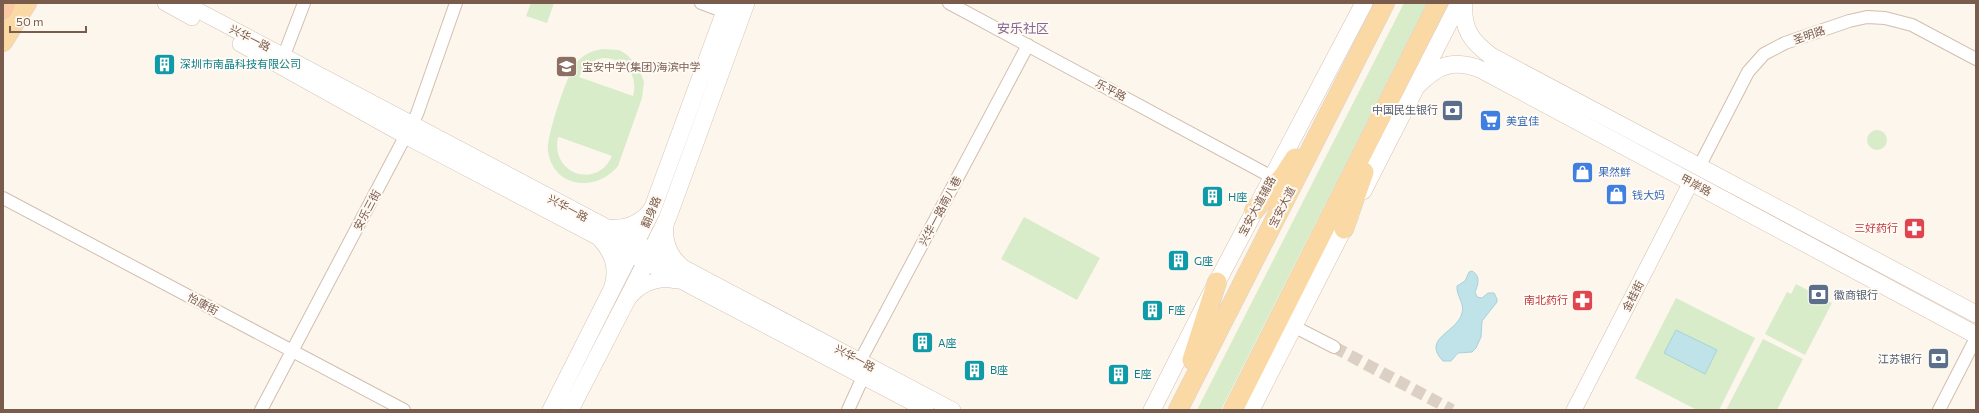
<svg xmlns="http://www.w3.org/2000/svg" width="1979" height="413" font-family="Commissioner,'Noto Sans SC',sans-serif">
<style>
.green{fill:#d8ecc9;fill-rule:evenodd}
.water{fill:#bfe3e8;stroke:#a5d3da}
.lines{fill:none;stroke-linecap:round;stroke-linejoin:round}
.minor-tunnel{stroke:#dcd0c4;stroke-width:12;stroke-dasharray:12 6;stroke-linecap:butt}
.minor-casing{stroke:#d1beb0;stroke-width:14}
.tertiary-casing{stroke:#d1beb0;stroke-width:16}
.secondary-casing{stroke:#d6c0b0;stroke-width:18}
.primary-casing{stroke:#dad1cd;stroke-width:20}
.trunk-casing{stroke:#dad1cd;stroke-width:22}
.minor{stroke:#fff;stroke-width:12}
.tertiary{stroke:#fff;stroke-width:15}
.secondary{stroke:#fff;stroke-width:17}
.primary{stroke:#fbd9a5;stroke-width:19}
.trunk{stroke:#f9c8a4;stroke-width:20}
.labels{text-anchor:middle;stroke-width:4;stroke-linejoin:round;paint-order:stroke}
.street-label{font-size:11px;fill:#7a5c4d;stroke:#fffaf3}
.culture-label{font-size:11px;fill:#0d838f;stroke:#fffaf3;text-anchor:start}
.education-label{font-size:11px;fill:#785e54;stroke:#fffaf3;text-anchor:start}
.service-label{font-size:11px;fill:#4e5e75;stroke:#fffaf3;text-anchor:end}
.shop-label{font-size:11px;fill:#366cbe;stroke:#fffaf3;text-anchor:start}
.health-label{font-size:11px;fill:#be3a42;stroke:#fffaf3;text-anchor:end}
.quarter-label{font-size:13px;fill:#846695;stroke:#fffaf3}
</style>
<rect width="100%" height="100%" fill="#fdf6ec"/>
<path class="green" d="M531,3H554L547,23L526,16Z
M1404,3H1427L1221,410H1197Z
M602,49L619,50L626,54L638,66L644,82L642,98L618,166C596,193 553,188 548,151C546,137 566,79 574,66C580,56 591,51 602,49ZM603,58C624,58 639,74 633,96L579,77C584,66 592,60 603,58ZM558,137H559L612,156C597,190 550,174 558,137Z
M1867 140a10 10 0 1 1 20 0a10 10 0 1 1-20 0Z
M1024,217L1100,258L1077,300L1001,259Z
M1796,284L1832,303L1805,355L1765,334L1787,292L1791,294Z
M1676,298L1755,338L1719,410H1697L1635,378Z
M1763,339L1803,359L1777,410H1726Z"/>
<path class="water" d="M1472,271C1481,276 1478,285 1475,292L1477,297L1482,298L1488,293H1494L1497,299V302L1482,321L1481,337L1476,348L1472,352L1458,353L1451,361H1443C1421,338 1457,333 1462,313C1465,303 1456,296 1457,286L1465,281L1469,272Z
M1676,330L1717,350L1705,374L1664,353Z"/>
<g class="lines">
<path class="minor-tunnel" d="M1334,347L1452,410"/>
<defs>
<path id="minor" d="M701,3L725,12
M949,3L1272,177
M281,63L304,3
M1699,167L1748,72L1764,54L1785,43L1849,21L1867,17L1885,18L1912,25L1976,59
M3,198L404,410
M1295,327L1334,347
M261,410L417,114L456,3
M848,410L863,377L860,361L1028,45
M1939,410L1976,338"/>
<path id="tertiary" d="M165,3L192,18
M184,3C439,140 696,275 953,410
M240,44L405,136L926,410
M667,220C663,236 668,254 681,265
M606,227C624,229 640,224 651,209
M601,241C613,254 617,269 612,286
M629,298C641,284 657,277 676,281
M1574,410L1691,182"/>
<path id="secondary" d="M1464,3C1462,29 1471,41 1491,56L1976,314
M1416,87C1437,65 1453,58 1482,70L1976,335
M1363,191L1459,3
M551,410L652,210L728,3
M570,410L639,276L668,217L746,3
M1152,410L1205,305L1364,3
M1251,410L1350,216"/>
<path id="primary" d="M3,42L27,3
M1254,211L1284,175L1295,158
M1344,229L1364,172
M1192,360L1217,282
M1178,410L1385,3
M1233,410L1438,3"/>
<path id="trunk" d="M3,9L5,3"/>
</defs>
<use href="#minor" class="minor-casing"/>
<use href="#tertiary" class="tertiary-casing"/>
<use href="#secondary" class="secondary-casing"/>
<use href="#primary" class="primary-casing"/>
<use href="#trunk" class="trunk-casing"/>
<use href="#minor" class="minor"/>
<use href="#tertiary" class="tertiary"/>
<use href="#secondary" class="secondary"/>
<use href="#primary" class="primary"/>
<use href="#trunk" class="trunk"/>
</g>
<defs>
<symbol id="building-square" viewBox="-11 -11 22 22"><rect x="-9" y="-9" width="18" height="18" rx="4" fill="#0f9aa8" stroke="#fffaf3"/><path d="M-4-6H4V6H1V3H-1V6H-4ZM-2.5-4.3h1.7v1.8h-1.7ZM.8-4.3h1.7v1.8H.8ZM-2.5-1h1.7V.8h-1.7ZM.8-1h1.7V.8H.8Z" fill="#fff"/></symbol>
<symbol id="school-square" viewBox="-11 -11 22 22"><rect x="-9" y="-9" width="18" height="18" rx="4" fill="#8d6e63" stroke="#fffaf3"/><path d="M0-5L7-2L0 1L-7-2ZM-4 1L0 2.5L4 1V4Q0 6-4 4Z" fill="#fff"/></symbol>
<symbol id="bank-square" viewBox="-11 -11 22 22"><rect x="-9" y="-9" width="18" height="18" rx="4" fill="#5c6f8a" stroke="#fffaf3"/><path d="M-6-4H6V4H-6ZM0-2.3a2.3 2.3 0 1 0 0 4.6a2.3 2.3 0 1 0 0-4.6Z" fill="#fff"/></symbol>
<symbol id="supermarket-square" viewBox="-11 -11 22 22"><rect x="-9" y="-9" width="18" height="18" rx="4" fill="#3f7fe0" stroke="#fffaf3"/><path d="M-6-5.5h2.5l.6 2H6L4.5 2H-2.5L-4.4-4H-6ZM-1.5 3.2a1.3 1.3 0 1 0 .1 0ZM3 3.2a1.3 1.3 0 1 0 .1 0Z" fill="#fff"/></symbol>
<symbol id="shop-square" viewBox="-11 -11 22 22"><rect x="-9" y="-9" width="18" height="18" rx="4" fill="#3f7fe0" stroke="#fffaf3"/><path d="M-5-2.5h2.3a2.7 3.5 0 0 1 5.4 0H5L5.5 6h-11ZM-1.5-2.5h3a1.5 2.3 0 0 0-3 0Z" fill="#fff"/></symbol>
<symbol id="pharmacy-square" viewBox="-11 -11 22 22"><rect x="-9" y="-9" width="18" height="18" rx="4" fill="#e0444e" stroke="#fffaf3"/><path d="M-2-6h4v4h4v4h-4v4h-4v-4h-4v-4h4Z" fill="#fff"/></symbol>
</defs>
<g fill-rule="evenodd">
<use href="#building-square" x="152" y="52" width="25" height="25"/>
<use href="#school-square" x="554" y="54" width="25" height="25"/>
<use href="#bank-square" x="1440" y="98" width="25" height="25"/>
<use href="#supermarket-square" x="1478" y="108" width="25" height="25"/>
<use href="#shop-square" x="1570" y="160" width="25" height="25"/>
<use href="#shop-square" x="1604" y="182" width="25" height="25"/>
<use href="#building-square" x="1200" y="184" width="25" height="25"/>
<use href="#pharmacy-square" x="1902" y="216" width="25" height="25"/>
<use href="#building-square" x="1166" y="248" width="25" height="25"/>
<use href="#bank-square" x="1806" y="282" width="25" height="25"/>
<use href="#pharmacy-square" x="1570" y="288" width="25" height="25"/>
<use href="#building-square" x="1140" y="298" width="25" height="25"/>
<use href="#building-square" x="910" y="330" width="25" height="25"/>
<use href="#bank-square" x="1926" y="346" width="25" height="25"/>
<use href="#building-square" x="962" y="358" width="25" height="25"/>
<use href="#building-square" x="1106" y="362" width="25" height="25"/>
</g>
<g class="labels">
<g class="street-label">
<text transform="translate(1809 35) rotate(-19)" y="4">圣明路</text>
<text transform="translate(250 38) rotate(27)" y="4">兴华一路</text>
<text transform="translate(1111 90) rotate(28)" y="4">乐平路</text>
<text transform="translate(1696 185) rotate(28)" y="4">甲岸路</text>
<text transform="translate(1257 206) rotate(-62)" y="4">宝安大道辅路</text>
<text transform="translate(1282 207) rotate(-63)" y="4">宝安大道</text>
<text transform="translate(568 208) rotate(28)" y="4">兴华一路</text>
<text transform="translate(367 210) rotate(-62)" y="4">安乐三街</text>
<text transform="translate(940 211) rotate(-62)" y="4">兴华一路南八巷</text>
<text transform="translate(651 212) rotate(-67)" y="4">翻身路</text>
<text transform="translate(1633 296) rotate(-63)" y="4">金桂街</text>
<text transform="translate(203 304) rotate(28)" y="4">怡康街</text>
<text transform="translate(855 358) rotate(28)" y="4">兴华一路</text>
</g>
<g class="culture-label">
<text x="180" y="68">深圳市南晶科技有限公司</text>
<text x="1228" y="201">H座</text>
<text x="1194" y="265">G座</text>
<text x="1168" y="314">F座</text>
<text x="938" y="347">A座</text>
<text x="990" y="374">B座</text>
<text x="1134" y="378">E座</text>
</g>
<g class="education-label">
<text x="582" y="71">宝安中学(集团)海滨中学</text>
</g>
<g class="service-label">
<text x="1438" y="114">中国民生银行</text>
<text x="1834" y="299" text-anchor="start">徽商银行</text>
<text x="1922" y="363">江苏银行</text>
</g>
<g class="shop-label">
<text x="1506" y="125">美宜佳</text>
<text x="1598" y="176">果然鲜</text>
<text x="1632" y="199">钱大妈</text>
</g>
<g class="health-label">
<text x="1898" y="232">三好药行</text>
<text x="1568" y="304">南北药行</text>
</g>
<g class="quarter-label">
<text x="1023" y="33">安乐社区</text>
</g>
</g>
<rect width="1979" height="413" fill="none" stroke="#7a5c4d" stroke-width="8"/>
<path d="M10 26v6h76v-6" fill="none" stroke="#7a5c4d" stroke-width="2"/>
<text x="16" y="26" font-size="12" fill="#7a5c4d" stroke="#fffaf3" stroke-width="3" paint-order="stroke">50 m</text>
</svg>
